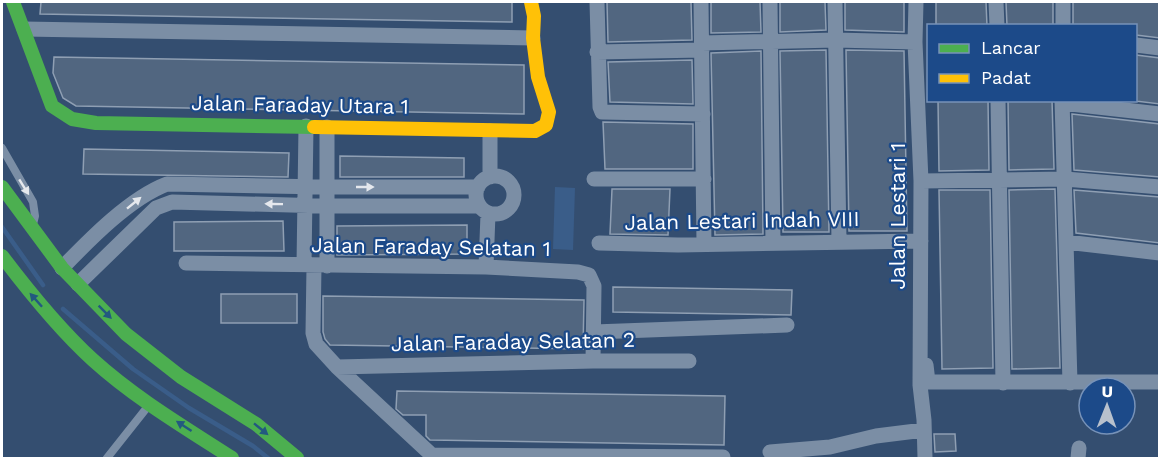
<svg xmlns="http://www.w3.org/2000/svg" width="1161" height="460" font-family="'Work Sans',sans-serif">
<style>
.water{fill:#3a5d89}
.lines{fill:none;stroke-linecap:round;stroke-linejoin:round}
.stream{stroke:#3a5d89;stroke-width:4.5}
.building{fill:#516680;stroke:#8f9fb3;stroke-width:1.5}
.lane{stroke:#7b8ea5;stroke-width:8}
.street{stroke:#7b8ea5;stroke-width:15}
.fast{stroke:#4caf50;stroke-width:14}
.slow{stroke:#ffc107;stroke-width:14}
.oneway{fill:#e5e8ed}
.oneway2{fill:#235980}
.labels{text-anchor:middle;stroke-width:4.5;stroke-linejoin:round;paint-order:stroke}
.street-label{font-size:21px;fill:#fff;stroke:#1c4a89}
</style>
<rect width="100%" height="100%" fill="#344e70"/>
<path class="water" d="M555,187L575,188L573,250L553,249Z"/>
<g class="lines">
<path class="stream" d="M2,227L43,285
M63,309L133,369L189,408L253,446L268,458"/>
</g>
<path class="building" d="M41,2H512V22L40,14Z
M607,2H691L692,40L608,42Z
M711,2H760L761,32L711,33Z
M780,2H825L826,30L780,32Z
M845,2H904V32L845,30Z
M936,2H986L987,26H936Z
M1006,2H1053V26H1007Z
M1073,2H1160V38L1136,35V26H1073Z
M826,50L829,232H783L780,51Z
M846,50L904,51L907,231H849Z
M761,51L763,234L715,235L711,53Z
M1136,55L1160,58V104L1127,100H1136Z
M54,57L524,65V114L76,106L63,98L53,73Z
M692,60L693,104L610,102L608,62Z
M938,100H988L989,170L939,171Z
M1008,100H1052L1054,169L1009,170Z
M1072,114L1160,124V177L1074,170Z
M603,122L693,124V169H605Z
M84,149L289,153L288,177L83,174Z
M340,156L464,158V177H340Z
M612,189H670L668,235L610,234Z
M1055,189L1060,368L1012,369L1009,190Z
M939,190H990L993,368L942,369Z
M1074,190L1160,197V243L1076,233Z
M283,221L284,251H174V222Z
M467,225V254L337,255V226Z
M613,287L792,290L791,315L613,312Z
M221,294H297V323H221Z
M323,296L584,300L583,349L330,345L325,339L323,332Z
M397,391L725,396L724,445L430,440L426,436V415H403L396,409Z
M934,434H955L956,451L935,452Z"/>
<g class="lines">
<path class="lane" d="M2,148L33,202L35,216L33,224
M107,458L149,405"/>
<path class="street" d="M597,2L600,107L602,112L703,114
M701,2L704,244
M770,2L773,243
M835,2L839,241
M916,2L915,42L921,181L920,385L924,420L925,458
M996,2L997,26
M1063,26V2
M24,29L533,38
M702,43L836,40L915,42
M1136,45L1160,48
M597,52L702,50
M998,100L1003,383
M1062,100L1070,383
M1062,103L1160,114
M476 195a19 19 0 1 1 38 0a19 19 0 1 1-38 0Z
M490,177V131
M594,179H704
M921,181L1065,179L1160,187
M1066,242L1160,253
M599,243L678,245L921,241
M186,263L486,267L578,272L589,275L594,286L593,361
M304,265L306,126
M314,266L313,333L316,344L337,367L435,458
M327,266V127
M486,267L488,214
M62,268C90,239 130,198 167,184L327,187H478
M78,284L156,208L172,202L327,206H479
M594,332L787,325
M926,365L928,382H1160
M337,367L593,361H689
M770,452L830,447L876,436L924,430
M432,455L723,457
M1078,458L1079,448"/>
<path class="fast" d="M13,2L52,106L72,119L96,123L314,127
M2,187L62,268L126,334L181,377L256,424L297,458
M2,256C30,293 59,329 93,360C135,398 184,427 232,458"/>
<path class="slow" d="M314,127L535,131L546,125L549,112L538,77L533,38L534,16L531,2"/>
</g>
<defs><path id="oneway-solid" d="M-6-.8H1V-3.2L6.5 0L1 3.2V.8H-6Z" transform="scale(1.5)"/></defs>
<g class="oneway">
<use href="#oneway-solid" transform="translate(24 187) rotate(58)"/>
<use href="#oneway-solid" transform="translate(365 187)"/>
<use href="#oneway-solid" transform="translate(134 203) rotate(-39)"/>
<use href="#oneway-solid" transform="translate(274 204) rotate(-179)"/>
</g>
<g class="oneway2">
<use href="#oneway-solid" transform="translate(36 300) rotate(-132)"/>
<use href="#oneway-solid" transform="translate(105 312) rotate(45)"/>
<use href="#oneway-solid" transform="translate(184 426) rotate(-147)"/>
<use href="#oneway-solid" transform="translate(261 429) rotate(39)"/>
</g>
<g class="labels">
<g class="street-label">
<text transform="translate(300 105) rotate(1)" y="7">Jalan Faraday Utara 1</text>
<text transform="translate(898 216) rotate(-90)" y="7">Jalan Lestari 1</text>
<text transform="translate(742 221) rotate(-1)" y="7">Jalan Lestari Indah VIII</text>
<text transform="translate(431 247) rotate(1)" y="7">Jalan Faraday Selatan 1</text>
<text transform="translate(513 342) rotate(-1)" y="7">Jalan Faraday Selatan 2</text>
</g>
</g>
<rect width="1161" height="460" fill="none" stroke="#ffffff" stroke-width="6"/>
<rect x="927" y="24" width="210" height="78" fill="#1c4a89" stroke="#7792b8" stroke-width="1.5"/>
<rect x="939" y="44" width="30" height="9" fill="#4caf50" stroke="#7792b8" stroke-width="1.5"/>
<text x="981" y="54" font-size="18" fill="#ffffff">Lancar</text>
<rect x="939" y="74" width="30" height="9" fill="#ffc107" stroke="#7792b8" stroke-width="1.5"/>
<text x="981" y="84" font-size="18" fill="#ffffff">Padat</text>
<g transform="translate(1107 406) rotate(1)"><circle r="28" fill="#1c4a89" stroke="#7792b8" stroke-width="1.5"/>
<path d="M0-4.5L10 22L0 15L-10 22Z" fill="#b8c1cd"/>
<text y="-9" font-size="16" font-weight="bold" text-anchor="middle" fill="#ffffff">U</text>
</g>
</svg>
